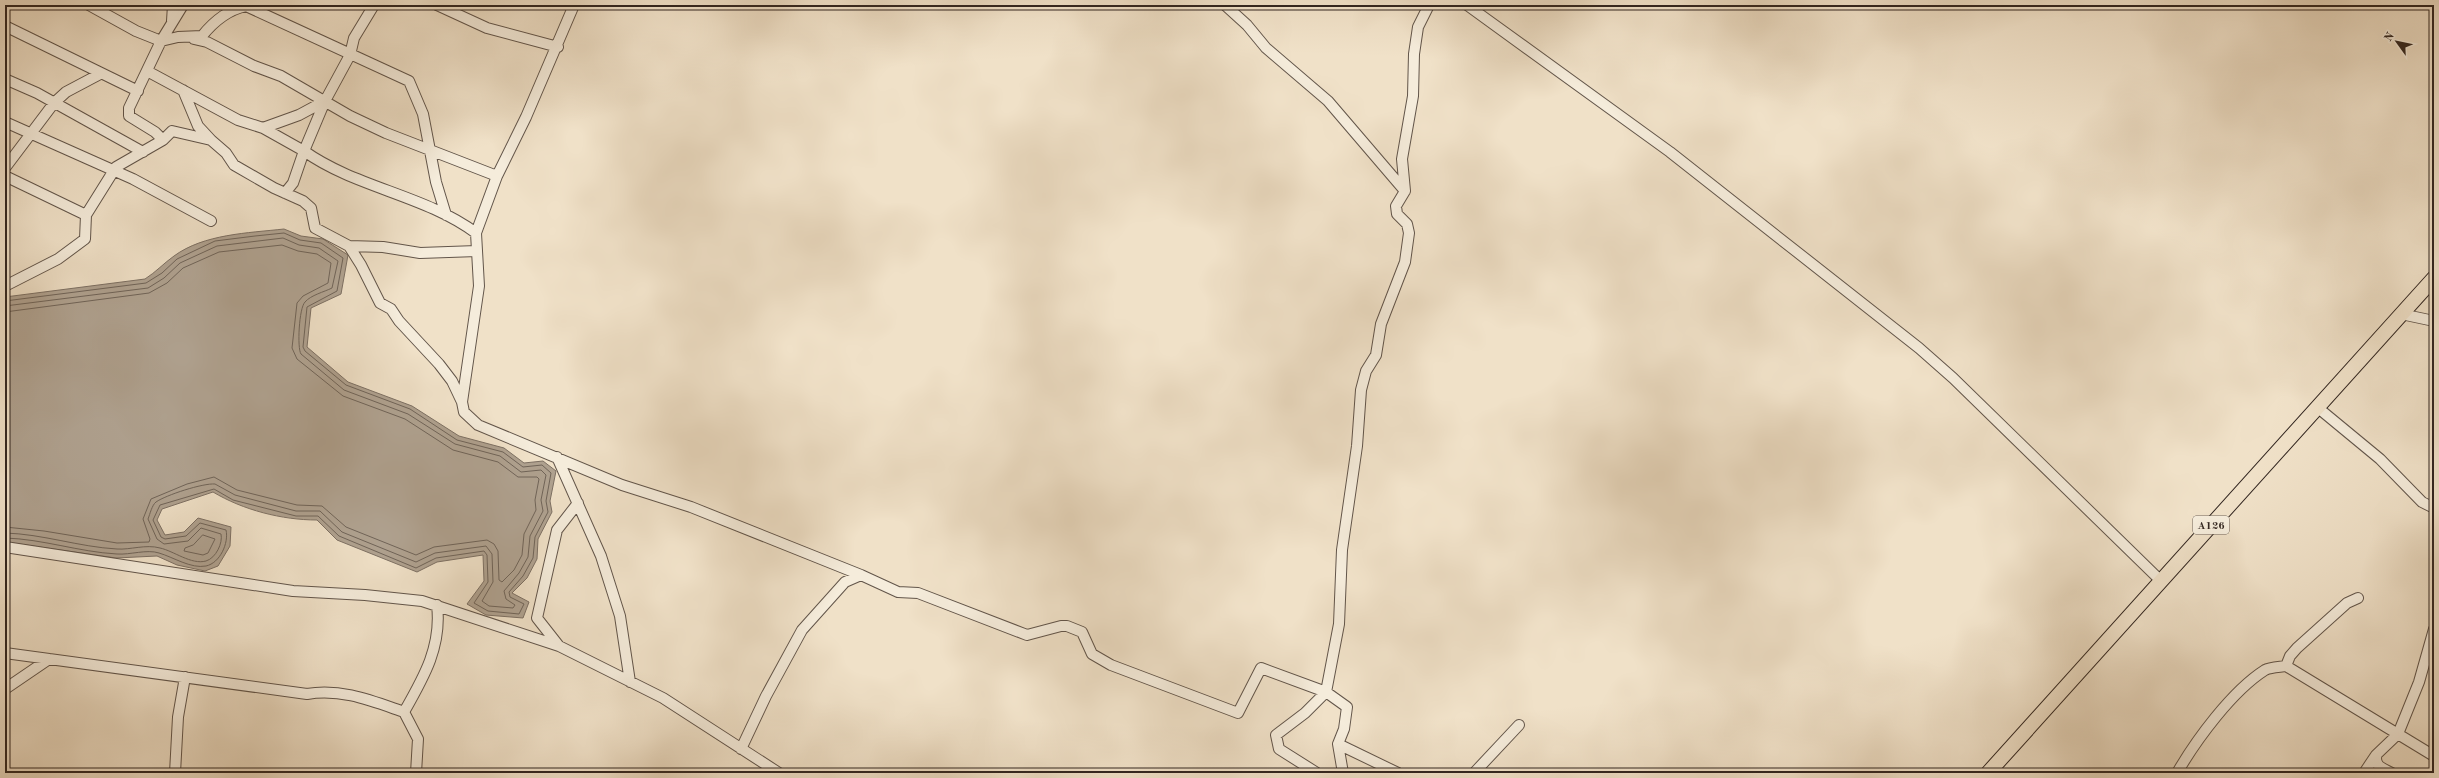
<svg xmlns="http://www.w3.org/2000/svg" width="2439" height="778" font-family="'Old Standard TT',serif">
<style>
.water{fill:#afa18f;stroke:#7d7063}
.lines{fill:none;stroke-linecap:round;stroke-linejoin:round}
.shore{stroke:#706458;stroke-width:1}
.minor-casing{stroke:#62554a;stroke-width:12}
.highway-casing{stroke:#322620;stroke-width:16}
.minor{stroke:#f5ecdb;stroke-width:10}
.highway{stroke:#f0e1c8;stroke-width:14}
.labels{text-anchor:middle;stroke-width:3;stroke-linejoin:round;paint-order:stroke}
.shield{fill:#f5ecdb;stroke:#6c6158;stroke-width:1}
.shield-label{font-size:11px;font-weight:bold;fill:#322620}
</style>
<rect width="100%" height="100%" fill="#f0e1c8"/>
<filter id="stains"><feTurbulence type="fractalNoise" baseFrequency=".005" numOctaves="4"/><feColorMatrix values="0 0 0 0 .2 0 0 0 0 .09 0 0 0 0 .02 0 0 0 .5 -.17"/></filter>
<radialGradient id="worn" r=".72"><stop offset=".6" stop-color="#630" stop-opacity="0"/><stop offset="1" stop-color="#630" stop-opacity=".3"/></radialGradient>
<path class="water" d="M284,229L301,236L323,239L348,255L341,294L311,308L307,347L348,382L412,406L459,436L504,448L524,463L543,461L556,471L550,501L552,512L538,539L537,559L527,578L512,593L529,602L523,618L486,615L467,604L484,581L483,555L437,562L417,572L337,540L317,520C282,520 243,510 213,492L162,509L157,520L165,535L184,532L198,518L231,527L230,546L218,566L205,571L177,565L157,556L116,558L5,542V297L145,279C156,272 164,263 174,256C204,234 248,233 284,229Z"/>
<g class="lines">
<path class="shore" d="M5,301L146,283L162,273L177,259L215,241L255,236L284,233L300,240L321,243L343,258L337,291L307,307L303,347L305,351L346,385L410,409L457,440L503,452L523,467L542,465L551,473L546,501L548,512L535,537L533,558L523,576L509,592L510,597L524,604L519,614L488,611L474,603L488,582L487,555L484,551L436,558L416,568L339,536L318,516H296L233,500L214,489L160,505L153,520L161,537L165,539L186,536L200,523L226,530C229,543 220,563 206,566C191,569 173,557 159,553C147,549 130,555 117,554C79,552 43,539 5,538
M5,306L148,288L164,278L180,263L217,246L283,238L299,245L319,248L338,261L332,288C324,292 311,295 305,302C299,308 297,348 301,354L344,390L408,414L455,444L500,456L521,472L541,470L546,475L541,500L543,511L530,536L528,557L519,573L504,591L506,599L515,605L513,608L489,606L482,601L493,582L492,554L486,546L435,553L416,562L342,532L320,511H296L235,495L215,484C203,483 166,495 156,502C152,505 150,514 148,519L157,539L164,544L188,541L201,528L221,534C223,543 216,558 206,561C191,565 174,551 160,548C146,544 130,550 117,549C79,547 43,534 5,533
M5,312L149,293L167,283L183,268L219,252L282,245L298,251L317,254L331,263L328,283L303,296L297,303L292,348L297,359L343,396L405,419L453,450L498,462L518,477H537L539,479L535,500L536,510L524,534L522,555L514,570L502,582L499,580L498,551L494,544L487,540L434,547L416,555L346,527L322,506L297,505L237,490L214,477L187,484L151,499L143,519L150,539L149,542L117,543L44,531L5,527
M203,535L215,539L208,553L203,555L184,551L185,548L193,545Z"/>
<defs>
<path id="minor" d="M89,5L136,31L161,41L178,37L202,36C214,21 227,10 246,6L409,81L423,114L436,182L446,215
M437,5L487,28L558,47
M1225,5L1247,25L1266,48L1328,101L1405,191
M1467,5L1670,152L1919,348L1953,378L2161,581
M172,21L173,5
M5,26L138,91
M194,39L207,42L254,66L281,76L350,116L386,133L497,176
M147,71L238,120L263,128L304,151L325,101L350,55L354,38L374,5
M5,79L37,93L143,152
M183,90L198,126L211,140
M5,122L133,179L211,221
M263,128L299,115L325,101
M163,140L172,131L211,140L226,153L234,165L274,188L303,201L311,208L315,228L349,246L361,265L380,303L391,309L399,321L439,364L452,381L462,402
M5,168L54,103L66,92L100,74
M5,176L86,215
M285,193L293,183L304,151C356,188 425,195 476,233L479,286L462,402L464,412L478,425L622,485L691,507L861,575
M476,233L497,176L526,117L574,5
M349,246L383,247L420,253L477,251
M5,286L58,259L85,239L86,215L116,167L163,140L155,132L129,116V108L161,41L183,5
M2401,314L2434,321
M2317,407L2380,459L2422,502L2434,508
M557,457L601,556L620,616L630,682
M5,547L293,591L365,595L422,601L559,646L663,698L779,773
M559,646L537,618L557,530L578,503
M5,653L307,694C341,688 372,701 404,712L418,739L416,773
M2286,666L2290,656L2297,648L2347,603L2358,598
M5,689L49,659
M404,712C424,677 442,646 437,605
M1338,744L1398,773
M741,749L766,696L802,630L845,582L861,575L898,592L918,593L1027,635L1061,626H1067L1082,632L1092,654L1111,665L1238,713L1261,668L1326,692L1347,707L1344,729L1338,744L1343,773
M2376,755C2375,767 2382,768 2392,773
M175,773L178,717L185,677
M1317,773L1279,749L1276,735L1305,713L1326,692L1339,624L1342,550L1357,446L1361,390L1366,371L1376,355L1381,324L1405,262L1409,233L1407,224L1397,214L1396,206L1405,191L1402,159L1413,96L1414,54L1418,27L1429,5
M1474,773L1519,725
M2177,773C2196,740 2232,691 2265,670C2270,667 2280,667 2286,666L2434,756
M2364,773L2376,755L2398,734L2419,682L2434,629"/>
<path id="highway" d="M1988,773L2434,278"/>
</defs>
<use href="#minor" class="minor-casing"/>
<use href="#highway" class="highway-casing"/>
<use href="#minor" class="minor"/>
<use href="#highway" class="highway"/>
</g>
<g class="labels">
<rect class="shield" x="2193" y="516" width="36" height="18" rx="3"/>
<g class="shield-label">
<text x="2211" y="529">A126</text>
</g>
</g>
<rect width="2439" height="778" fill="none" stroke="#f0e1c8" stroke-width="20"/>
<rect x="6" y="6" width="2427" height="766" fill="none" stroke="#322620" stroke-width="2"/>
<rect x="10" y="10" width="2419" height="758" fill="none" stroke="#322620"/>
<g transform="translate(2397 42) rotate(303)" stroke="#f5ecdb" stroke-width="3" paint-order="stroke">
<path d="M0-3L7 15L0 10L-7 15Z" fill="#322620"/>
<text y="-6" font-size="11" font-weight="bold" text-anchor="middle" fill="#322620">N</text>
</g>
<rect width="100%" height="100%" filter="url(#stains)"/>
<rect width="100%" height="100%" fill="url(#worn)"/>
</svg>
